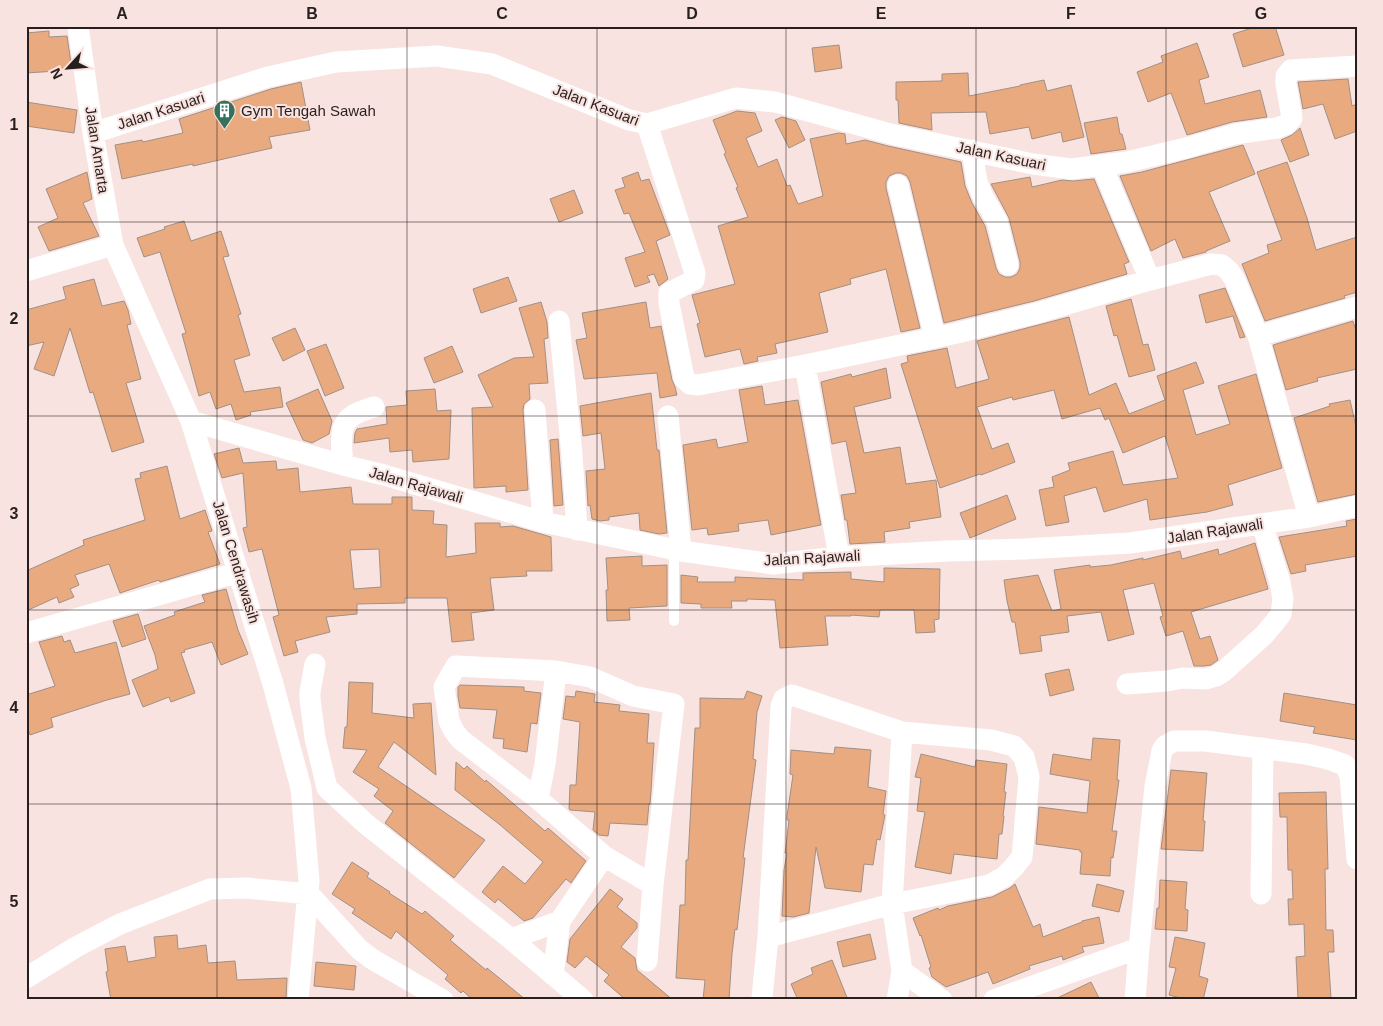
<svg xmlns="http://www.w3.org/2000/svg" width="1383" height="1026" font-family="Helvetica,sans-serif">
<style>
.building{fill:#eaaa7f;stroke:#a09086;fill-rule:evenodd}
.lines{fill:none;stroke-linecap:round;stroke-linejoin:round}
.service{stroke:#fff;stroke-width:10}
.minor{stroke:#fff;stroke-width:21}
.grid{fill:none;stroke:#271f1e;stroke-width:1;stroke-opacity:0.55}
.labels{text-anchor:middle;stroke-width:4;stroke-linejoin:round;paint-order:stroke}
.street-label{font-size:15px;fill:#271f1e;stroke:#f9e3e0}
.poi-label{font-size:15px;fill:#271f1e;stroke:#f9e3e0;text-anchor:start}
.neatline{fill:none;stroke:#271f1e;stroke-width:2}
.grid-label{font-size:16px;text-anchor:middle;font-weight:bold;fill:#271f1e}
</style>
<rect width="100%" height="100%" fill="#f9e3e0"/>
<path class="building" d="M1258,26H1275L1284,55L1243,67L1233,34Z
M49,31V37L67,36L72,70L26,73V33Z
M1197,43L1209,77L1199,80L1205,104L1260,90L1267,117L1232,122L1187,135L1171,93L1148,102L1137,72L1163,62L1161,56Z
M839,45L842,68L815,72L812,48Z
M968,73L969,96L1020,86V85L1044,80L1047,91L1071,85L1084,137L1063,142L1061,132L1032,139L1029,127L990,134L986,112L931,113L932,130L899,123L898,100H896V82L942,81V74Z
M1348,79L1352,106L1357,104V131L1335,139L1323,104L1303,109L1298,82Z
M301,82L310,130L269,137L272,148L193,166V164L122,179L115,145L142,140L143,142L183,133L179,119L271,89Z
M26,102L77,110L74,133L26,126Z
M737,111L755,113L762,131L746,138L758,167L777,159L787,186L790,185L798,204L823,196L810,139L839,133L845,134L846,144L865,140L888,146L961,162L965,186L972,203L985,226L996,268L999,274L1005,277H1011L1017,274L1020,268V262L1009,218L991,184L1030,177L1032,187L1062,180L1073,181L1094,179L1129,262L1124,264L1127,274L1034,301L944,323L910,182L907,176L901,173H896L889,176L886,182V188L920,328L901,332L886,269L850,279L851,284L819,293L828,332L775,344L777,353L757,357L758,361L744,364L740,349L705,357L697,324L700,323L692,295L735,284L718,226L748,217L736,188L738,187L724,154L726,153L713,120Z
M782,117L796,121L805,140L789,148L775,120Z
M1117,117L1120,134H1122L1126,149L1091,154L1084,123Z
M1300,128L1309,155L1290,162L1281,140L1292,135Z
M1243,145L1255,174L1209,192L1230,241L1206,251V252L1183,258L1175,239L1151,251L1120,176L1142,172Z
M1287,162L1307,218L1316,250L1357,237V292L1344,296L1345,298L1265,321L1242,264L1269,253L1267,245L1282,240L1257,172Z
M87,172L92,199L83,203L99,236L49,251L38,227L58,218L46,189Z
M638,172L641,181L649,179L670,235L656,241L668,279L659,286L654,274L647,276L650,282L635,287L625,258L645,252L629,213L624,214L615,190L625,187L622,178Z
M574,190L583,213L559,222L550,199Z
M184,221L191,241L221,231L229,256L223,257L241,314L238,315L250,355L234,360L244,392L280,387L283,407L250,412L251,415L236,420L231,404L216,409L210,392L199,396L182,334L186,333L160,252L144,257L137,238L165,229L164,227Z
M508,277L517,301L481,313L473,289Z
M94,279L102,306L124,301L128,310L131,324L127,325L141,379L126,383L144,442L112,452L93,392L90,393L70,328L54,376L34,369L44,342L26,346V310L66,299L63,287Z
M1225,288L1245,337L1240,338L1233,316L1206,323L1199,295Z
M1131,299L1143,345L1148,344L1155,370L1129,377L1117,335L1114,336L1106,306Z
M541,302L547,322L548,338L544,339L548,383L529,384L530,399L524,404L523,410L528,490L506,492V486L474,488L472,408L493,407L478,375L514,358L534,357L519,308Z
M646,302L650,328L661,326L672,380L675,387L677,395L660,398L657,373L584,379L576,340L587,338L582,313Z
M1069,317L1089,395L1116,383L1129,414L1165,400L1157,376L1196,362L1204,383L1183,390L1196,435L1230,424L1218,386L1256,374L1282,468L1228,485L1233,505L1207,512L1150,520L1147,499L1104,512L1096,487L1064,496L1069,522L1046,526L1039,490L1054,487L1052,477L1070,470L1068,463L1113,451L1123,485L1178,478L1165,436L1123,453L1109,418L1105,420L1100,408L1062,419L1054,390L1013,400L1012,397L977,407L992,449L1008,443L1015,462L981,475L980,474L940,488L901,364L908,362L907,356L947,348L956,388L989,379L977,341Z
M1353,321L1357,334V369L1317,378L1318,381L1286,390L1273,345Z
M295,328L305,350L283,361L272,338Z
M326,344L344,388L325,396L307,351Z
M452,346L463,372L434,383L424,358Z
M886,368L891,398L854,407L864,453L900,447L906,484L936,480L941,517L909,522L910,528L884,532L885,542L850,544L847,520H845L841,495L856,493L846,441L832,444L821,382L851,374L852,377Z
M762,386L765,405L798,400L821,525L771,535L768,520L738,524L739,531L708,535L707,528L692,530L683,445L716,439L718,448L748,442L739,390Z
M318,389L332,421L329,434L312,443L303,440L286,403Z
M435,389L437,411L451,410L449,459L413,462L412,450L390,452L389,438L354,443L355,433L357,429L387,424L386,407L407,405L406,391Z
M651,393L657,450H659L667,533L659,534L640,530L639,513L609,517V520L600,521L592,519L590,505L588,506L586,471L605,469L601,433L583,436L580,406Z
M1350,400L1357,431V494L1318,502L1294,418L1330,406L1329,404Z
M558,439L563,505L554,506L550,440Z
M239,448L243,463L276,461L277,470L298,468L300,492L351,487L353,504H392V497H412V510L434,511L433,524L447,525L446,557L476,553L475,523H500V527L513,526L551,537L552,571H526L527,576L490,578L494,610L471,613L474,640L452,642L447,598H405V603L357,604V614L326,617L330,632L295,641L298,652L284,656L273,617L279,615L262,549L249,552L243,528L247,527L243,473L222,478L214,454ZM379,549L381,587L354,589L350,550Z
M167,466L180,519L205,510L212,531L208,532L220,564L160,582L159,580L120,593L109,564L75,575L79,585L70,589L74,597L59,603L57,597L26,611V571L84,545L83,540L145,520L135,479L141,478L140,473Z
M1007,495L1016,519L970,538L960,513Z
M1357,519V556L1305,565L1306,571L1291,574L1279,537L1347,526L1346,521Z
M1255,543L1268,589L1191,612L1200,639L1210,636L1218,660L1211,665L1204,666H1194L1183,631L1166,636L1160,617L1163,616L1154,583L1123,590L1134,634L1108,641L1101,612L1067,616L1069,632L1040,636L1042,651L1020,654L1015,622H1012L1007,601L1004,580L1038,575L1052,611L1061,609L1054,570L1090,565V567L1111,565L1143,558V560L1180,551L1182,559L1218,549L1219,555Z
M642,556V566L667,565V606L629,608L630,620L607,621L606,590H608L606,558Z
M884,568L940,569L939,619L934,620L935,632L916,633L914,610H880L879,617L851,615V616H825L828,645L780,648L775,600L747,599V601H731L732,608H701V604L681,603V575L698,577L697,582H735V577L803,580V573L851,572V579L884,582Z
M226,589L238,630L248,654L221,665L212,642L184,650L185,652L181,653L195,693L171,702L169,697L143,707L132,680L158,669L155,655L144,626L175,615L174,612L205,602L202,595Z
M138,614L146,639L122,647L113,621Z
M62,636L64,642L70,640L75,653L116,642L130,694L107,700L51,718L53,727L30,735L26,724V695L55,686L39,642Z
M1069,669L1074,690L1050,696L1045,674Z
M349,682L373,683L372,713L414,718L413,704L431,703L436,775L394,742L378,767L485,840L454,878L385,823L393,811L374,796L379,789L353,772L367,750L343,748L345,727H347Z
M460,685L524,687V691L541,693L537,724L531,723L527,752L503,748L504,739L493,738L497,710L460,708L458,696V687Z
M576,691L595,694L594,702L620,705L619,711L649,714L647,743H654L651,791L650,804H649L647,825L610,823L608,836L599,835L593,830L595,812L570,810L569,809L570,785H576L580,722L563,719L566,696L575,697Z
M747,691L762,696L757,712L753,759L756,760L743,858H745L737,930L735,929L732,954L729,1000H703L705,980L676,978L680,905H685L686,860H688L695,728H700V698L744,699Z
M1284,693L1357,705V740L1313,733L1315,727L1280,721Z
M1093,738L1120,740L1117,780H1119L1112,831H1117L1113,858L1111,857L1110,876L1080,874L1082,852H1080V850L1036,844L1039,807L1087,813L1090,781L1050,774L1053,754L1091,760Z
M835,747L871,750L868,787L886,791L883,814L885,815L880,840L877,839L873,865L864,864L861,892L825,888L816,847L809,913L793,917L782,916L784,870L787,853H785L786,846L789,820H787V816L793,775L790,774L791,750L834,754Z
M921,754L975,767L976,760L1007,764L1004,792H1006L1003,816H1004L1002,834H999L997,859L954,854L951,874L915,867L925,812L917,811L921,778L915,777Z
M456,762L464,769L467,766L485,782L486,780L545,831L548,828L586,861L571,883L566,879L533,918L524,921L498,899L495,903L482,892L503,866L525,884L543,862L499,824L455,790Z
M1171,770L1207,773L1203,821H1205L1203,851L1161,849Z
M1326,792L1328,869H1325L1326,930H1333L1334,952H1328L1331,998L1298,1000L1296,957L1305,956L1304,924L1289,925L1288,899H1293L1292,870H1288L1287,817H1280L1279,793Z
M352,862L369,873L367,877L390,892L389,893L422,914L425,911L454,936L450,940L486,970L487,968L526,1000H473L463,991L461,993L445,979L448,975L396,931L391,939L352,913L355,909L332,894Z
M1160,880L1187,882L1185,909L1188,910L1187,931L1155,929L1157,908H1159Z
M1015,884L1033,927L1040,924L1043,937L1082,922V921L1099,917L1104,943L1082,947L1084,952L1063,960L1062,956L1029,966L1030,969L993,984L988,972L946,987L932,977L929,968L931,967L921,935L920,936L913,918L938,908L939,910L948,906L992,897L1010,888Z
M1097,884L1124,891L1119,912L1092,906Z
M610,889L623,899L617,907L637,923V928L621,947L635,958L637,970L673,1000H626L604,981L609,975L586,956L575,968L567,962L570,939Z
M870,934L876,959L843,967L837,942Z
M177,935L178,949L206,945L208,963L235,961L237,980L287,978L286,1000H111L106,972L108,971L105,949L125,946L128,962L156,957L154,937Z
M1175,937L1205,943L1199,976L1208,979L1203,1000H1189L1169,995L1176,968L1169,967Z
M832,960L848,1000H798L791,984L813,974L811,968Z
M316,962L356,966L354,990L314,986Z
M1091,982L1100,1000H1053Z"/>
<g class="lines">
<path class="service" d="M674,621V549"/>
<path class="minor" d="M78,26L93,133L113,245L191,421L273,684L301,788L309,881L298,1000
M647,124L695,273L694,280L669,293V303L684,378L690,384L698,385L805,365
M93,133L268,77L336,62L437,56L492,64L629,120L647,124L736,98L775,102L891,134L1033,164L1071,169L1127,162L1186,148L1235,134L1277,128L1287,124L1292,118L1286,84V76L1291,70L1357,66
M972,150L977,182L983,197L997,221L1008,265
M1102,166L1150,280
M898,185L935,338
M26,271L113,245
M559,321L572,455L577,530
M1258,336L1357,307
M535,410L543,522
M668,416L681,551
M191,421L343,465L384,475L543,522L681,551L773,564L839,557L948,551L1024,549L1130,543L1309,517L1357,506
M343,465C342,454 339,431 346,422C352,413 365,410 374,407
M839,557L805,365L957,333L1037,313L1150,280L1211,264L1222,265L1229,271L1235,280L1258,336L1309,517
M26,633L239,572
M315,664L310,692V699L315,738L327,788L366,824L511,939L583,1000
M1127,684L1167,681L1183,678L1206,679L1216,676L1224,671L1264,635L1275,622L1281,614L1283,599L1280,582L1262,524
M538,799L545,764L556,671
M1261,894L1263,748
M511,939L560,921
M647,961L653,885L674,704L633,696L590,677L556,671L456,666L444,687L449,721L454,731L460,739L538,799L604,856L653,885
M902,971L942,1000
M553,975L560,921L604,856
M26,978L76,947L120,924L210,889L247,888L309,894L359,949L372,959L443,1000
M762,998L768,937L781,706L784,699L792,695L902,732L991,740L1014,746L1024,757L1029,777L1023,846L1022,857L1013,868L1004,877L989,885L892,904L768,937
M897,1000L902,971L892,904L902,732
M994,1000L1139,948
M1135,1000L1139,948L1155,786L1162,751L1165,746L1174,741H1205L1306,754L1328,759L1345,765L1350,776L1357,859"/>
</g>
<path class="grid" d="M217,26V1000M407,26V1000M597,26V1000M786,26V1000M976,26V1000M1166,26V1000M26,222H1357M26,416H1357M26,610H1357M26,804H1357"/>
<defs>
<symbol id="building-pin" viewBox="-11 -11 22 30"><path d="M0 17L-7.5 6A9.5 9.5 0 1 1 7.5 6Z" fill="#34725e" stroke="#f9e3e0"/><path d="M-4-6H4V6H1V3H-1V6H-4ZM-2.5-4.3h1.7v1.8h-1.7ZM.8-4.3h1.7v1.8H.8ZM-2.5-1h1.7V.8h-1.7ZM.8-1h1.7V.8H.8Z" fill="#fff"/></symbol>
</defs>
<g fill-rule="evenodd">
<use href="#building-pin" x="212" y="98" width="25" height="34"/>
</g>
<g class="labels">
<g class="street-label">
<text transform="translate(596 105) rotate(21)" y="5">Jalan Kasuari</text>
<text transform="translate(161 111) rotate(-18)" y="5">Jalan Kasuari</text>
<text transform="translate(97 150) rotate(81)" y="5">Jalan Amarta</text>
<text transform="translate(1001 156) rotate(12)" y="5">Jalan Kasuari</text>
<text transform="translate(416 485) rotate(16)" y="5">Jalan Rajawali</text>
<text transform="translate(1215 531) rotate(-9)" y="5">Jalan Rajawali</text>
<text transform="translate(812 558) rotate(-3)" y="5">Jalan Rajawali</text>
<text transform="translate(236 562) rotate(73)" y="5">Jalan Cendrawasih</text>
</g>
<g class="poi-label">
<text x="241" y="116">Gym Tengah Sawah</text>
</g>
</g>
<rect width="1383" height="1026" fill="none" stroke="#f9e3e0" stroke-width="55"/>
<g transform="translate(68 68) rotate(244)" stroke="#f9e3e0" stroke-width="4" paint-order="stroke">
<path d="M0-4L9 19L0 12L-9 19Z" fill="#271f1e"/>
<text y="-8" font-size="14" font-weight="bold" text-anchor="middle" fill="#271f1e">N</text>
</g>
<rect x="28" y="28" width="1328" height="970" class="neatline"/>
<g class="grid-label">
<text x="122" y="19">A</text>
<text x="312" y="19">B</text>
<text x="502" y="19">C</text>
<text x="692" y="19">D</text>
<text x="881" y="19">E</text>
<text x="1071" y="19">F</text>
<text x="1261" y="19">G</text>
<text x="14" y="130">1</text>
<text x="14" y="324">2</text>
<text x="14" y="519">3</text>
<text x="14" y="713">4</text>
<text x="14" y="907">5</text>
</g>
</svg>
